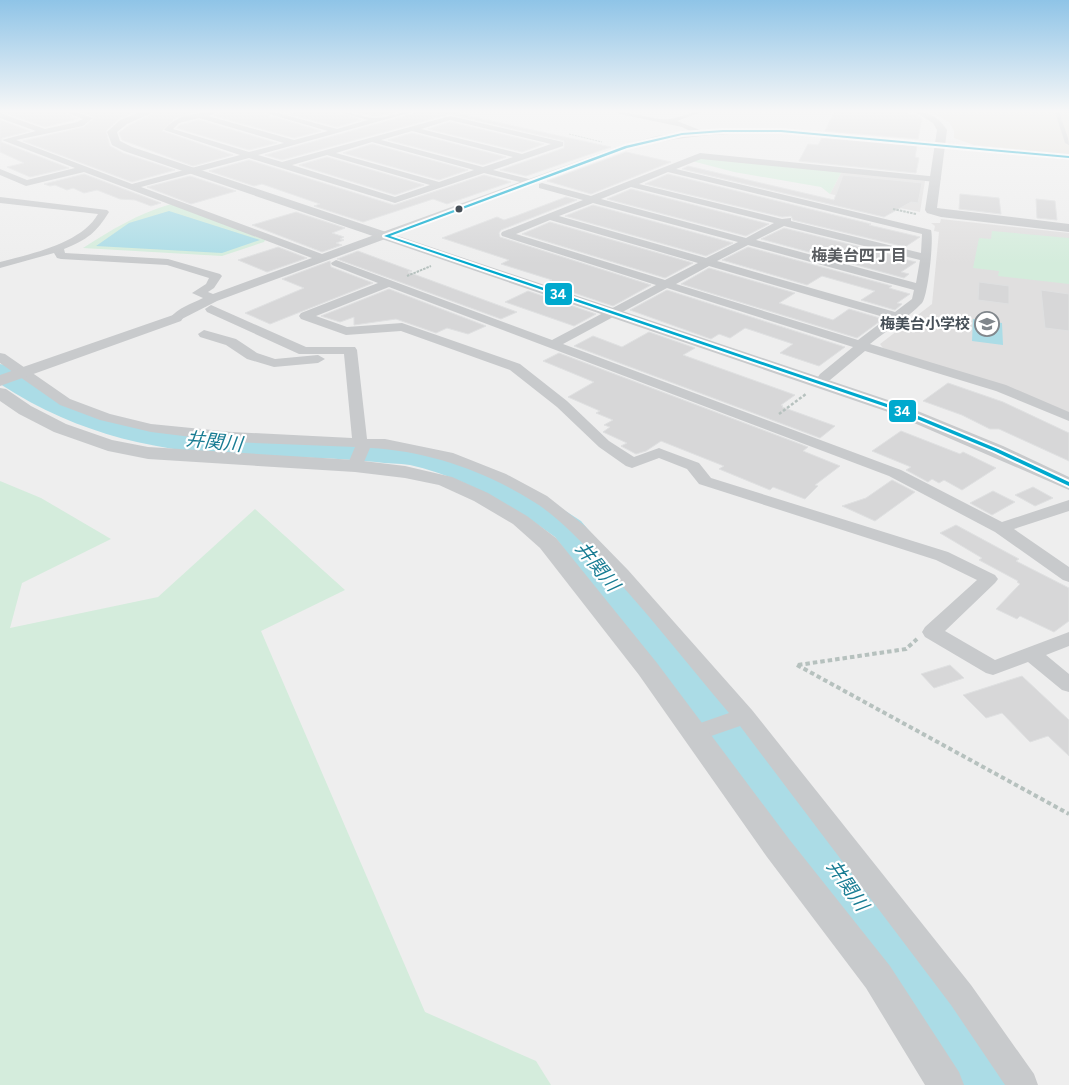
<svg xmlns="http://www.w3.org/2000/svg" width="1069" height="1085" font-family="Figtree,'Noto Sans JP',sans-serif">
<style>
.commercial{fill:#e4e1db}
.education{fill:#e0dfdf}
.green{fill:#d4ecdc}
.water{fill:#abdce6}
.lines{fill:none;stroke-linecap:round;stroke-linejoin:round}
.river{fill:#abdce6;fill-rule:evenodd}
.building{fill:#d7d7d8;stroke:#dfe0e1}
.path-far3{stroke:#b6c1be;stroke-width:1;stroke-dasharray:2 1;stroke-linecap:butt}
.path-far2{stroke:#b6c1be;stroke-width:2;stroke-dasharray:2.5 1;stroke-linecap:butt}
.path-far1{stroke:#b6c1be;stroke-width:2.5;stroke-dasharray:3 2;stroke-linecap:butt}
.path{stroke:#b6c1be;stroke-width:4;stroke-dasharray:4.5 3;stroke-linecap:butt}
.service{fill:#c8cacc;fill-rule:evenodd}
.minor{fill:#c8cacc;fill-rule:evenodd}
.tertiary{fill:#c8cacc;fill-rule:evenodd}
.bus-1-casing{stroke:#fff;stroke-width:4}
.bus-1{fill:#00a9ce;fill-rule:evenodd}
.bus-dot{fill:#475058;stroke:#fff;stroke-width:2}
.labels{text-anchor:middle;stroke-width:4.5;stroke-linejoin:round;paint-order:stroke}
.far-poi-label{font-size:15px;font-weight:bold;fill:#475058;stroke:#fff;text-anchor:end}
.far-neighbourhood-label{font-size:16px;font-weight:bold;fill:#5a5d61;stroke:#fff}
.water-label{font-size:19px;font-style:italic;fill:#187c93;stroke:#fff}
.line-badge{stroke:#fff;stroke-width:2}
.badge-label{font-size:14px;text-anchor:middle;font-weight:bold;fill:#fff}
</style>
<rect width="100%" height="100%" fill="#eee"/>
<path class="commercial" d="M931,112H1069V154L974,145L954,138V131L949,122Z"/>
<path class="education" d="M842,171L925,181L920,212L830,194Z
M941,219L1069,233V413L883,348L880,344L932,304L939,232L934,231L935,226L931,223H940Z"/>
<path class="green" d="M701,158L842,171L830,194L821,187L734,172L692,161Z
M171,204L265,240L264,242L222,256L83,248C113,229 137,214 171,204Z
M992,231L1069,238V284L998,276L999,271L973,268L979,238L991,239Z
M0,481L41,498L111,539L22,583L10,628L158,597L255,509L345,590L261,631L425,1012L536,1061L551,1085H0Z"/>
<path class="water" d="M169,211L260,240L222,253L96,246L129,223Z
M973,319L1002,323L1003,345L972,341Z"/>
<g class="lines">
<path class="river" d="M0,364L10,366C37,382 64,399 93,410C139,428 190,434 238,436C285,438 332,439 378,443C390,444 401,444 412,447C473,458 530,487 581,521L824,809L921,939L1009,1063L1018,1085H951L788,839L555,537C512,505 463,477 410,465C399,463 387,464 376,462C336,458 296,457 255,456C161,453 80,436 0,384Z"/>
</g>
<path class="building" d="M2,112H63L78,119L45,127Z
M81,112H136L119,119L106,131L110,146L123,153L175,170L132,182L23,141L84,127L95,117Z
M156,112H195L174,119L162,131L233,155L193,166L122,140L119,133L128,126Z
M221,112H260L270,116V118L274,117L321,131L294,138L214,116Z
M297,112H338L361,120L337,127L288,114Z
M353,112H397L376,116Z
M414,112H459V114L611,147L526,176L500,170L564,148V141L450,114L282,160L265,155L412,114Z
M834,112H904L918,116L922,118L918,139L825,131Z
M0,120L30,131L2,138L1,142L69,168L30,177L7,167L24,163L0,152Z
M199,120L277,143L249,150L177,128L180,125Z
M450,122L544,144L522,152L428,129Z
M412,133L506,157L483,165L388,140Z
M822,138L917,146L915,157L919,158L916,173L799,161L808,144L818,145Z
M372,144L468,170L439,180L343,153Z
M626,152L671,162L591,194L547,181Z
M327,157L424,185L395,195L299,165Z
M249,160L394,205L484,175L511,182L447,204L433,199L363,222L314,206L320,204L262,184L254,186L209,171Z
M688,166L834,200L843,175L922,183L918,203L911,202L884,217L682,169Z
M84,174L161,203L151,206L135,200L120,199L97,190L84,193L73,188L67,190L55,185L50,186L44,184Z
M668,174L871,224L869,225L920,237L905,247L793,220L791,216L782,217L645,184Z
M190,176L236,191L191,204L147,187Z
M631,189L769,224L746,236L607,199Z
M960,194L999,198L1001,214L959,209Z
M566,197L577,200L501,230L499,233L500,237L651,285L613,306L545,283L552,280L501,264L509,260L442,238L497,217L504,220L516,216Z
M1036,199L1055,201L1057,220L1037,218Z
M593,205L733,243L706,256L565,216Z
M296,212L345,228L332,233L344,237L340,239L344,240L336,243L342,245L322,252L252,225Z
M550,222L693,263L665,278L522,234Z
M784,228L893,255L891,256L916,262L901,272L909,274L904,278L761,239Z
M278,247L307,258L267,272L238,260Z
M748,247L892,286L889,288L910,294L897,303L902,304L895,310L861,300L875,291L822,276L807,285L722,260Z
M358,251L412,271L408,272L517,312L501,319L337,259Z
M330,261L331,267L373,283L270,324L245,313L304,288L282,279Z
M709,268L795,293L779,303L833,320L849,309L883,319L857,338L681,284Z
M979,282L1009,286V304L978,300Z
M389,289L486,326L468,334L447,328L436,333L396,319L354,325V317L340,322L321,316Z
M667,290L845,347L819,366L780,353L793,344L745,328L730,338L719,334L711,339L630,310Z
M1041,290L1069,294V331L1045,328Z
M528,291L596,314L574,326L505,302Z
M649,332L695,348L683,355L795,395L781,405L783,406L782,407L835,426L820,438L574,346L593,336L622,347Z
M559,353L808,447L803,451L840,466L815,485L818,486L805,499L773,487L770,490L719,469L724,466L661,441L646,451L636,454L621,446L627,443L603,432L610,427L604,425L613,420L596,413L600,411L568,397L594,382L543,361Z
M948,383L1003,402L1069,433V461L999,429H990L962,415L923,401Z
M901,431L960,454L963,452L996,468L962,490L944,480L939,483L932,479L928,482L906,470L911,467L872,451Z
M892,480L915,492L875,521L842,506L866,498Z
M1033,487L1053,498L1035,506L1015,495Z
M993,491L1015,502L992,515L970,503Z
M956,525L1019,559L1016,561L1069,588V621L1054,632L1020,616L1017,619L996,609L1020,584L1017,582L1018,581L979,560L982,558L940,533Z
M950,665L964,678L934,688L921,674Z
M1022,676L1069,720V756L1048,736L1030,742L1002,713L986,718L963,695Z"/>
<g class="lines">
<path class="path-far3" d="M569,134L602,142"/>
<path class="path-far2" d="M893,209L916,214
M407,276L431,266"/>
<path class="path-far1" d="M779,414L806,394"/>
<path class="path" d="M797,665L1069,814
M798,665L906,649L917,639"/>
<path class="service" d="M1055,112H1059L1068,138L1069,145L1065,143Z"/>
<path class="minor" d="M65,112H76L93,118L83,126L16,140L132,184L240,155L164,130C176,114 199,112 219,112L208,116L294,140L328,131L262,112H274L337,129L368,120L340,112C353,112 364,118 376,118C388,118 399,111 412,112L258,155L282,162L450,116L563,142V146L493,170L529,179L623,145L657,136L690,131L682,127L620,114L616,112C632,112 658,121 669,119C680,118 689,112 701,112L677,121L700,130L785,129L1069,154V160C1010,154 951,148 892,142C802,134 717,125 629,149L217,301L176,322L170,318C178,308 191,304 203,298L192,293L206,284L209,278L167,265L61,259L57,258L54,253L0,268V262C31,254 82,243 98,214L0,203V197L107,210L109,212C96,233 88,239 64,249L65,253L168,259L220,274L222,276L214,288L208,292L213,294L312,258L84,172L26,186L0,175V169L27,180L75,168L2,140L36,131L0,118V113L45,129L77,122L83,119ZM199,118L284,143L249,152L173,129L179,123ZM450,120L551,144L522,154L421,129ZM412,131L513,157L483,167L381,140ZM372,142L474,170L439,182L336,153ZM327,155L430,185L395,197L292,165ZM249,158L395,203L484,173L520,182L322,254L141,187Z
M700,153L939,177L941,179L936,182L701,159L676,169L931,230C934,239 928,296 922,303C909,317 886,331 870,344L1006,385L1069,412V421L996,391L865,351L830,380H820L818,377L820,374L853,347L667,288L563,344L901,470L1002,522L1069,500V511L1014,529L1069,567V582L1063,580L995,532L889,476L389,287L316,316L347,327L402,323L520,364L567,401L609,441L634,457L659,448L664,450L699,463L711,478L948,552L995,575L998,579L995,583L945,631L995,660L1069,632V646L1046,655L1069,674V692L1062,690L1028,662L993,675L986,673L925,637L922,632L925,627L977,580L936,560L699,484L687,469L659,458L632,468L626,466L599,447L557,407L510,370L401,331L346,335L301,319L299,316L301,313L378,283L332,265L331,263L336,260L552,340L656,285L502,236L501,234L502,232L583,200L539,188V184L542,183L591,196ZM668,172L922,234L921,253L791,221V218L782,219L639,184ZM631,187L774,223L746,238L601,199ZM593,203L738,242L706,258L559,216ZM550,220L698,263L665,280L516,234ZM784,226L920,260L916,283L756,240ZM748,245L914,290L912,299L895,312L717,261ZM709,266L887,318L858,340L676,284Z
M211,305L306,347H355L357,350L367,439H385L453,453L506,474L547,496L585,526L628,570L752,710L971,985L1034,1074L1038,1085H1005L951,1005L740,726L694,742L686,740L683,734L686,728L729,713C685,661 643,607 596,557C577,538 557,516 534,502C485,471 428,451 370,448L361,469H349L347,466L355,447L232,442L151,432L100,420L60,405L0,363V353L5,354L70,399L110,414L151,424L232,432L352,438L344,354H299L207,312L205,309Z
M204,330L236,339L257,353L275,359L318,355L325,359L318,363L274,367L247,359L226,345L200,337L198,334Z"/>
<path class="tertiary" d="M140,112H154L127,124L117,132L120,141L132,147L903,405L1003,446L1069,477V490L891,413L124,151L112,145L107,132L109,130L120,120Z
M915,112C930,112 938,117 947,130L937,208L1069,224V232L941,217L927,213L925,210L937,130L933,123Z
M176,314L181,315L183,318L181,321L0,386V375Z
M0,388L6,389L31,406L66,424L112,440L148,447L355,460L405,466L452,477L488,493L527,516L556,538L657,663L789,839L890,966L959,1072L964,1085H925L866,988L767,857L639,675L540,548L513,524L474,501L439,485L405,478L355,472L148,459L108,451L54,432L19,414L0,401Z"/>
<defs>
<path id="bus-1" d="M723,130H781L1069,156V158L781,132H723L682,135L627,148L390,236L899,408L998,449L1069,482V486L994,451L895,410L384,236L625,146L682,133Z"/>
</defs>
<use href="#bus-1" class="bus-1-casing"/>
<use href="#bus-1" class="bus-1"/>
</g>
<linearGradient id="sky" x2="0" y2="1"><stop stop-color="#8fc4e7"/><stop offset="0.42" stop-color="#f7f7f7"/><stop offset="1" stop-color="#f7f7f7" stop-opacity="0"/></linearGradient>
<rect width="1069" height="264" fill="url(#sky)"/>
<defs>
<symbol id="school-ring" viewBox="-11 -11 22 22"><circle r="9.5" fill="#fff" stroke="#81878c" stroke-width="1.5"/><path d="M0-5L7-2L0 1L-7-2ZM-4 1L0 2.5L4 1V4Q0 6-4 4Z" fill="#81878c"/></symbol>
</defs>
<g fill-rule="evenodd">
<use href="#school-ring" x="973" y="310" width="28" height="28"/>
</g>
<circle class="bus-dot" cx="459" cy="209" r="4.5"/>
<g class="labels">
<g class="far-poi-label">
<text x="970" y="329">梅美台小学校</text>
</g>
<g class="far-neighbourhood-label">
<text x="859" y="261">梅美台四丁目</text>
</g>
<g class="water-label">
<text transform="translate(214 441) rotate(6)" y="7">井関川</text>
<text transform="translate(598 566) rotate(51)" y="7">井関川</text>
<text transform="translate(848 885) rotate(55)" y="7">井関川</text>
</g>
</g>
<g class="line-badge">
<rect x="544" y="282" width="29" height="24" rx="5" fill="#00a9ce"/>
<rect x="888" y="399" width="29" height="24" rx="5" fill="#00a9ce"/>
</g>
<g class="badge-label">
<text x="558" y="299">34</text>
<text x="902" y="416">34</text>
</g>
</svg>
